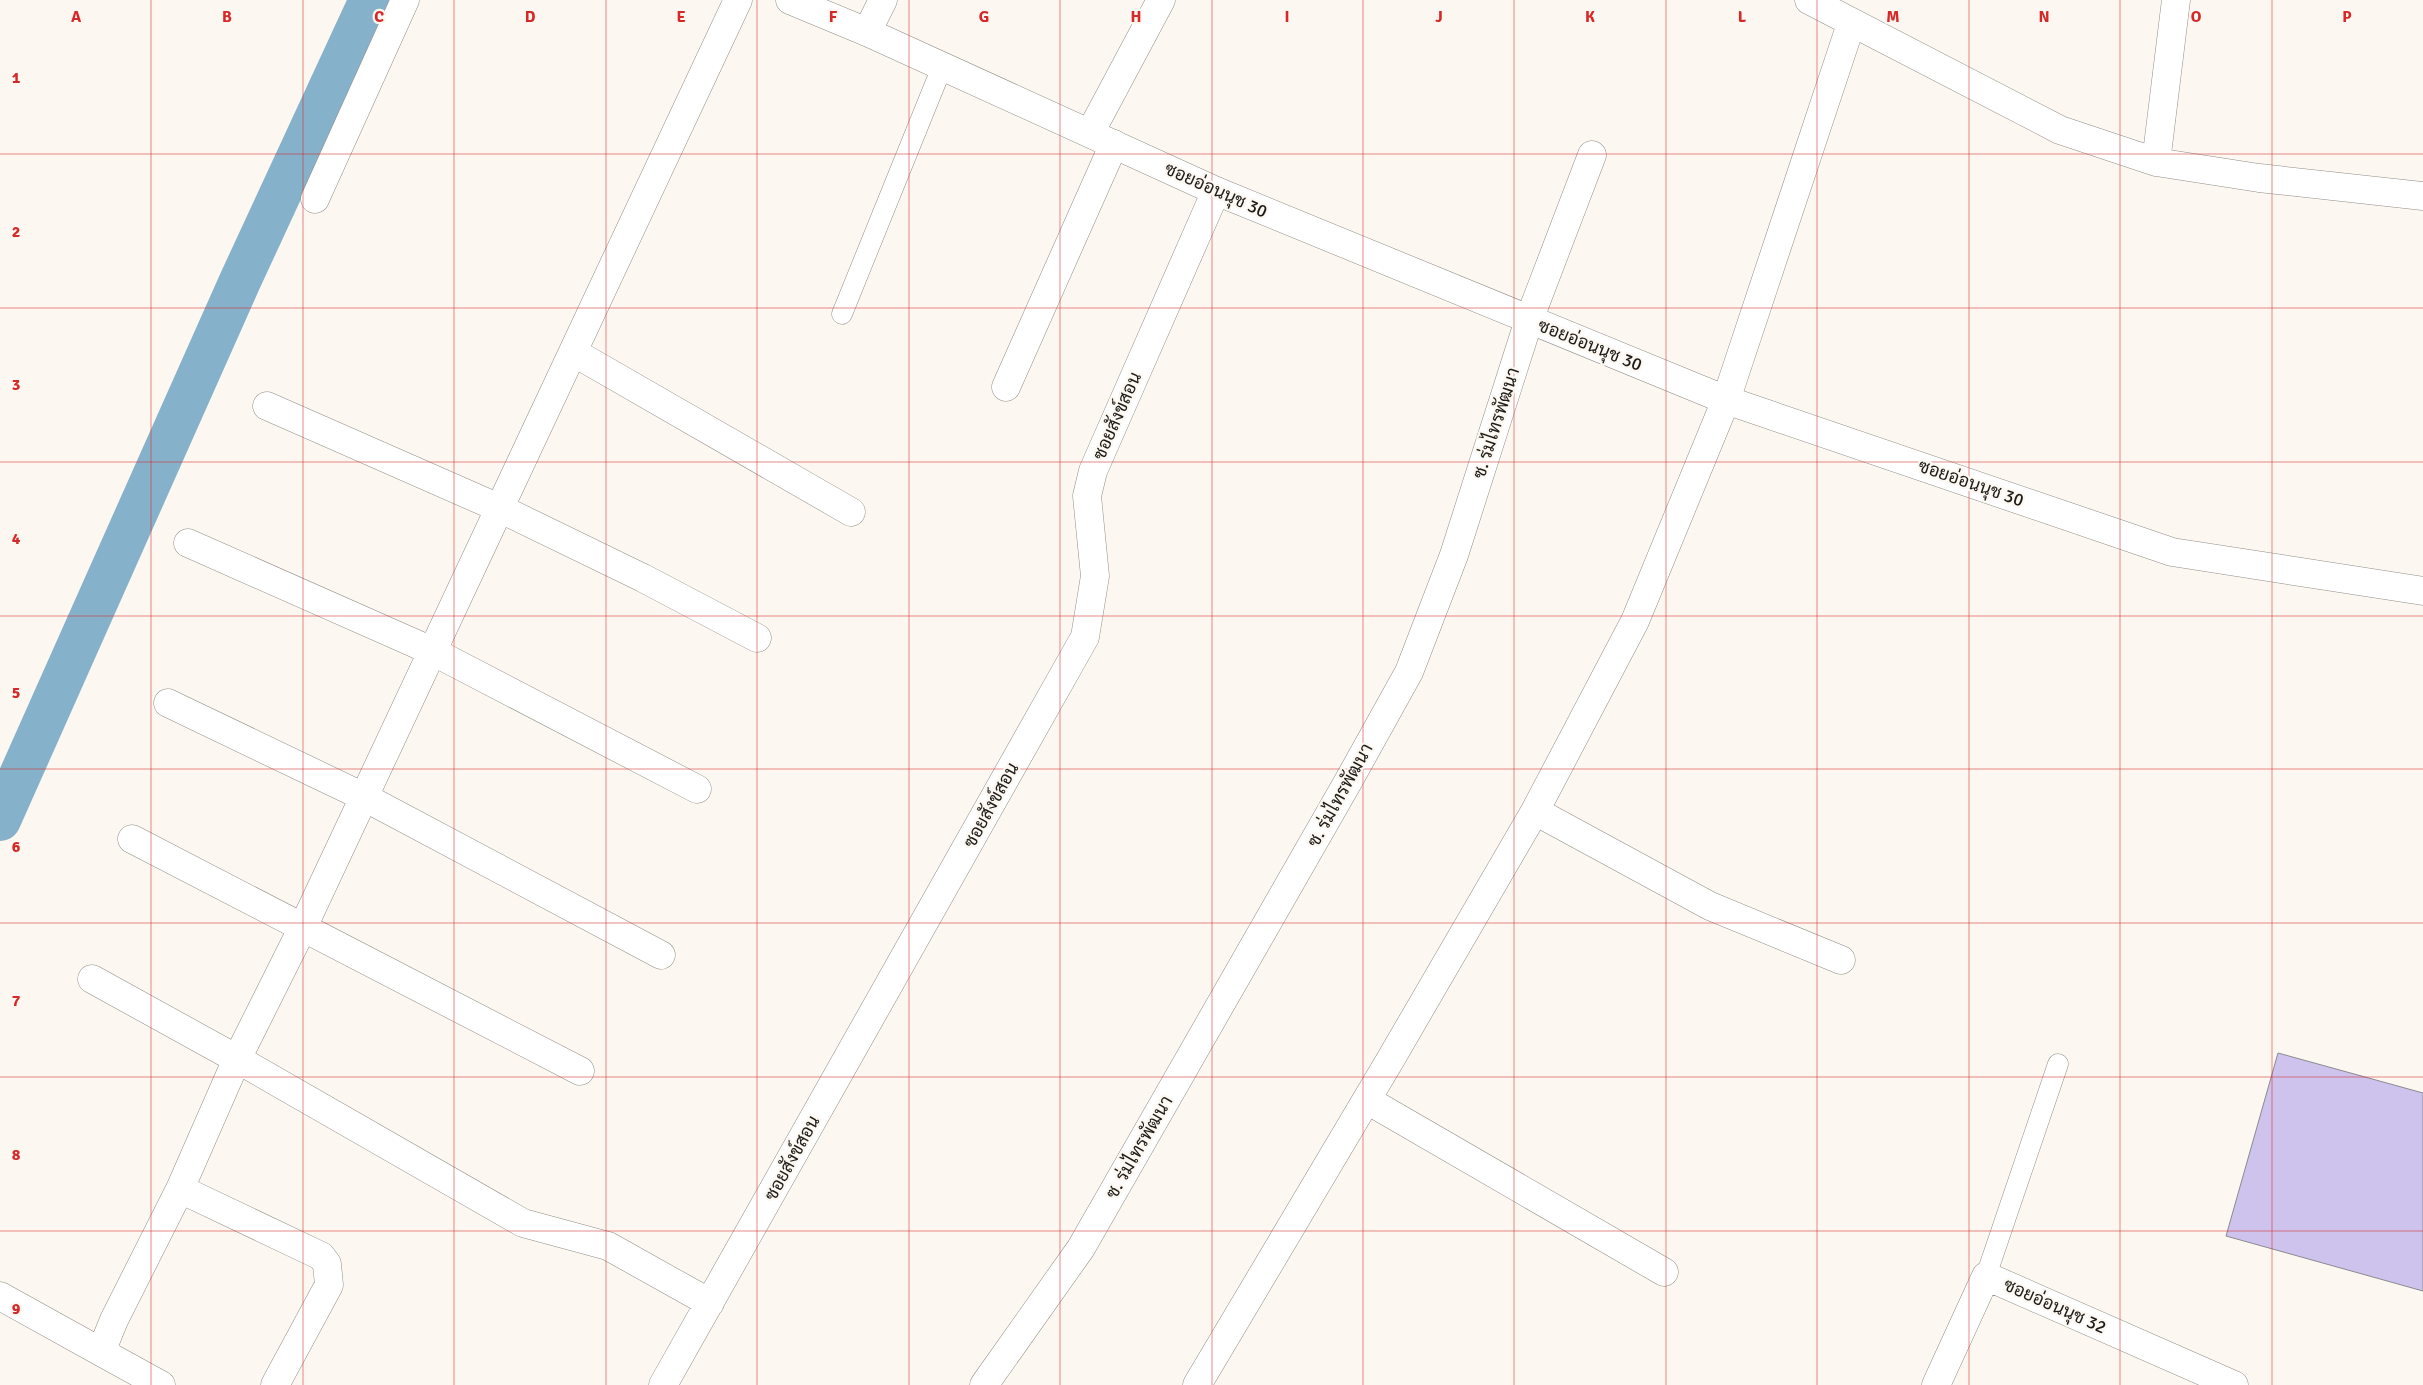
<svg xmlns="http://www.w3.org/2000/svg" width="2423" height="1385" font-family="Signika,Sarabun,sans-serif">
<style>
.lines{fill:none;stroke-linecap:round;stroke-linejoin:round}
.canal{stroke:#86b1ca;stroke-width:42}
.building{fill:#cec3ed;stroke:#8b8990}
.service-casing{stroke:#928e88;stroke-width:21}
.minor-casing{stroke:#928e88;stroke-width:29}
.tertiary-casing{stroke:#928e88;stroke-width:29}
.service{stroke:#fff;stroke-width:20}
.minor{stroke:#fff;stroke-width:28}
.tertiary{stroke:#fff;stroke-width:28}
.grid{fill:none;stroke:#d62828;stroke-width:1;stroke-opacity:0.55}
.labels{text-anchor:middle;stroke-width:4.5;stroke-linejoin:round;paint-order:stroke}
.street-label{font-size:18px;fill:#1d1b19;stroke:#fcf7f0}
.grid-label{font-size:16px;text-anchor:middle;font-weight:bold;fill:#d62828;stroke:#fcf7f0;stroke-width:4.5;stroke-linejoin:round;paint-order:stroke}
</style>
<rect width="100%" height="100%" fill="#fcf7f0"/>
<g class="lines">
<path class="canal" d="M0,820L240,281L370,0"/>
</g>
<path class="building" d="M2278,1053L2423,1093V1291L2226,1236Z"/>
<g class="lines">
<defs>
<path id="service" d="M842,314L942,67
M1986,1276L2058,1064"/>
<path id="minor" d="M1809,0L2060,130L2156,162L2259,178L2423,196
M867,32L883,0
M1090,133L1161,0
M2156,162L2176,0
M315,199L405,0
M573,352L851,512
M1006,387L1114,144
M267,406L499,508L643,578L757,638
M188,543L432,651L697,789
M168,703L364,797L661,955
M1535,811L1710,906L1841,960
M132,839L580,1071
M92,979L237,1059L523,1223L608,1246L710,1303
M1367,1100L1664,1272
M180,1189L321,1256L327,1264L329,1285L275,1385
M0,1296L101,1352
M161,1385L101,1352L114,1320L180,1189L237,1059L303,927L738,0
M663,1385L1085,637L1095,576L1087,496L1093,471L1216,191
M984,1385L1081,1248L1349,780L1409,672L1454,555L1529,320L1592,155
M1197,1385L1389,1062L1535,811L1635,621L1726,400L1851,24
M1936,1385L1986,1276L2234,1385"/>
<path id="tertiary" d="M790,0L867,32L1216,191L1726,400L2172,552L2423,591"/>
</defs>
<use href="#service" class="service-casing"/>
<use href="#minor" class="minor-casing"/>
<use href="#tertiary" class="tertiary-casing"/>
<use href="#service" class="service"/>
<use href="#minor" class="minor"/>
<use href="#tertiary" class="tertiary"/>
</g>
<path class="grid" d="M151,0V1385M303,0V1385M454,0V1385M606,0V1385M757,0V1385M909,0V1385M1060,0V1385M1212,0V1385M1363,0V1385M1514,0V1385M1666,0V1385M1817,0V1385M1969,0V1385M2120,0V1385M2272,0V1385M0,154H2423M0,308H2423M0,462H2423M0,616H2423M0,769H2423M0,923H2423M0,1077H2423M0,1231H2423"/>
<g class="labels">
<g class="street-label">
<text transform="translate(1216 190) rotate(24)" y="6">ซอยอ่อนนุช 30</text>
<text transform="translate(1590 345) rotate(22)" y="6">ซอยอ่อนนุช 30</text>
<text transform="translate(1117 416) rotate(-66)" y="6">ซอยสังข์สอน</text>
<text transform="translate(1496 423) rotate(-72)" y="6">ซ. ร่มไทรพัฒนา</text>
<text transform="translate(1971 483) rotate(19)" y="6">ซอยอ่อนนุช 30</text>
<text transform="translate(1340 795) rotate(-61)" y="6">ซ. ร่มไทรพัฒนา</text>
<text transform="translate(991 805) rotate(-61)" y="6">ซอยสังข์สอน</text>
<text transform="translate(1139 1147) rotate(-60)" y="6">ซ. ร่มไทรพัฒนา</text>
<text transform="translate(792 1158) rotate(-61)" y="6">ซอยสังข์สอน</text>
<text transform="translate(2055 1306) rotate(24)" y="6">ซอยอ่อนนุช 32</text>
</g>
</g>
<g class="grid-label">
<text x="76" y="22">A</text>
<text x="227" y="22">B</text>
<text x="379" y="22">C</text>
<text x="530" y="22">D</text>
<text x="681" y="22">E</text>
<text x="833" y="22">F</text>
<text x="984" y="22">G</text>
<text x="1136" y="22">H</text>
<text x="1287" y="22">I</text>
<text x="1439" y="22">J</text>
<text x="1590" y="22">K</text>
<text x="1742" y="22">L</text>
<text x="1893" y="22">M</text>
<text x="2044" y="22">N</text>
<text x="2196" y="22">O</text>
<text x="2347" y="22">P</text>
<text x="16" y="83">1</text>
<text x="16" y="237">2</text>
<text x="16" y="390">3</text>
<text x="16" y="544">4</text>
<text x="16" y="698">5</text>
<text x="16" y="852">6</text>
<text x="16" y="1006">7</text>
<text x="16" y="1160">8</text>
<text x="16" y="1314">9</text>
</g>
</svg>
